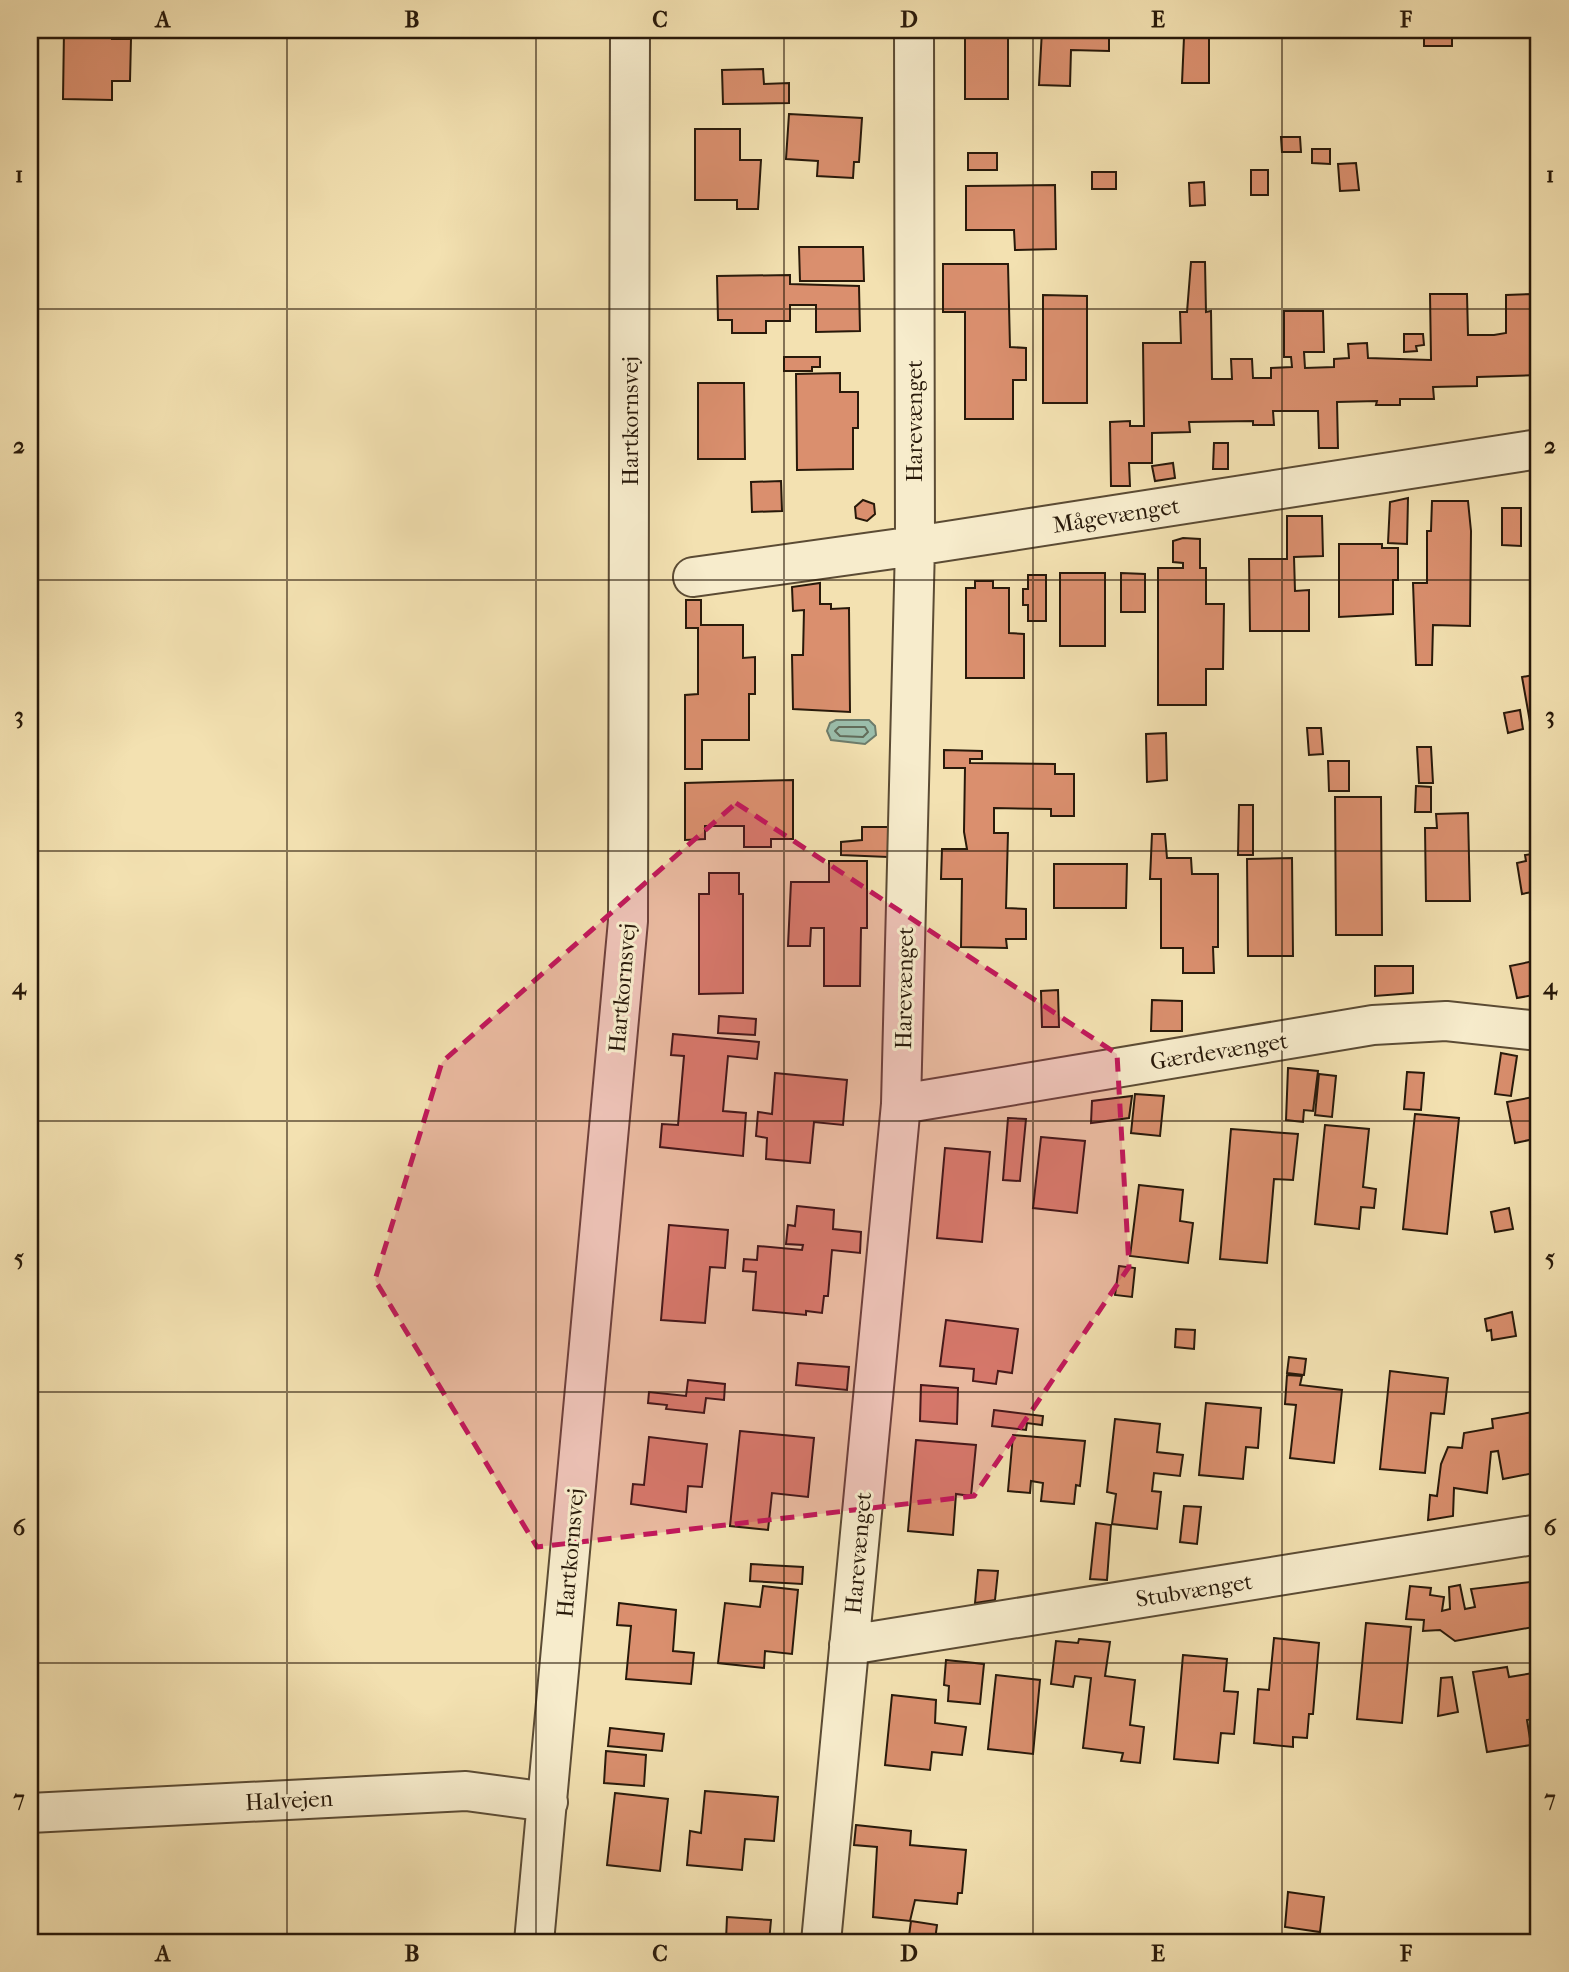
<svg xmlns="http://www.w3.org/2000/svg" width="1569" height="1972" font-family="'IM FELL French Canon',serif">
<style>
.water{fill:#9bbeab;stroke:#6d7c6b;stroke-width:2}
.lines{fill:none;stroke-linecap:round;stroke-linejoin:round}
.shore{stroke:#626c5a;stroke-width:2}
.building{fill:#da8f6e;stroke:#28190a;stroke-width:2}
.minor-casing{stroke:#5b4b34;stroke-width:42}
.minor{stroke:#f7eccc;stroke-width:38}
.marked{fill:#c2185b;fill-opacity:0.2;stroke:#c2185b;stroke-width:5;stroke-dasharray:14 9;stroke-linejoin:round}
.grid{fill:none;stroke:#28190a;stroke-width:2;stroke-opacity:0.55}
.labels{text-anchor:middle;stroke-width:6;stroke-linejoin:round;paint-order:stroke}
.street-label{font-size:23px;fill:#28190a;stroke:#f7eccc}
.neatline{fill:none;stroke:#28190a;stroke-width:2.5}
.grid-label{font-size:23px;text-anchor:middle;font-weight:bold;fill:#28190a}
</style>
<rect width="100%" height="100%" fill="#f3e1b1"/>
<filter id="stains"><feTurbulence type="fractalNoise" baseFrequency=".00286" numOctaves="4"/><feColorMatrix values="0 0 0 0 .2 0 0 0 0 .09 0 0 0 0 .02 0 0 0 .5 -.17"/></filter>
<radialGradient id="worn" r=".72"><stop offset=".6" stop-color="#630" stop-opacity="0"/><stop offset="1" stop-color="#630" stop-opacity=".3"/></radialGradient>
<path class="water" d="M836,720H869L875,726L876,735L865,744L831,740L827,731L830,723Z"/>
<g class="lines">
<path class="shore" d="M839,727H865L868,732L863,737L840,736L835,731Z"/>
</g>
<path class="building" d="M64,30H112V39H131L130,81H112V100L63,99Z
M965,30H1008V99H965Z
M1042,30H1109V51L1071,50L1070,86L1039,85Z
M1146,30H1209V83H1182L1184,37H1146Z
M1251,30H1274V34H1250Z
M1424,30H1452V46H1424Z
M763,69L764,84L789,83V103L723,104L722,70Z
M789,114L862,118L859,162H854L853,178L817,176L818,161L786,159Z
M695,129H740V160H761L758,209H737V200H695Z
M1281,137H1300L1301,152H1282Z
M1312,149H1330V164L1312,163Z
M968,153H997V170H968Z
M1356,163L1359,190L1340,191L1338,164Z
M1251,170H1268V195H1251Z
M1092,172H1116V189H1092Z
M1204,182L1205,205L1190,206L1189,183Z
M1055,185L1056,249L1015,250L1014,230H966V186Z
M799,247H863L864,281H800Z
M1191,262H1205L1206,312L1211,311L1212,379H1232L1231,359H1252L1253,378H1271V368L1292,367L1291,357H1284V311H1323L1324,352H1304L1305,368L1334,367V359L1349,358L1348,344L1367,343L1368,358L1431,360L1430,294H1467L1468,335H1494L1506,333V295L1533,294L1534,333H1539V375L1477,377V386L1433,387L1434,399H1400V405H1376L1377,401L1337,402L1338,448H1319L1318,411H1273L1274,425H1253V421L1189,422L1190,432L1152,433V463H1129L1130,486H1111L1110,422L1130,421V426H1144L1143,343H1181L1180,312H1187Z
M943,264H1008L1010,347L1026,348V380H1013V419H965V312H943Z
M790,275V284L859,286L860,331L816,332V305H790V321H766V333H732V320H718L717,276Z
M1043,295L1087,296V403H1043Z
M1404,334H1423L1424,345L1416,346L1417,351L1404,352Z
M784,357H820V367H812V371H784Z
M840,373V392H858V428H853V469L797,470L796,374Z
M698,383H744L745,459H698Z
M1214,443H1228V469H1213Z
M1173,463L1175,478L1155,481L1152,466Z
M781,481L782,511L752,512L751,482Z
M1408,498L1407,544L1388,543L1390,502Z
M863,500L874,504L875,514L867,521L856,518L855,507Z
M1432,501H1468L1471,531L1470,626L1433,625L1432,665H1416L1413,583H1427V531H1431Z
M1539,503V548H1538L1531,504Z
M1502,508H1521V546L1502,545Z
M1287,516H1322L1323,556L1294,557L1295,591L1309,590V631H1250L1249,559H1287Z
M1183,538L1200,539V568H1206V604H1224L1223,669H1206V705H1158V568H1183V563L1173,562V541Z
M1339,544H1382V548H1398V580H1393V614L1339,617Z
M1060,573H1105V646H1060Z
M1121,573L1145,574V612H1121Z
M1028,575H1046V621H1028V605H1023V589H1028Z
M975,581H993V588H1009V633L1024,634V678H966V588H975Z
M820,583V604H831V609L849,608L850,712L793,709L792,655H803L804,610L793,611L792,587Z
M686,600H701V625H743V658L755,657V694H749V740H702V769H685V695L698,694V628H686Z
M1539,674V720L1530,722L1522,677Z
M1520,710L1523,729L1508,733L1504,713Z
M1307,728H1321L1323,754L1309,755Z
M1166,733L1167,780L1147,782L1146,734Z
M1417,747H1431L1433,783H1419Z
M944,750L982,751V759H970V763L1055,764V774H1074V816H1051V809L994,808V833H1008L1006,908L1026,909V939H1006L1007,948L961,947L962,879H941L942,849H967L964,832L965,768H944Z
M1328,761H1349V791H1329Z
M793,780V839H771V847H744V826H705V839L685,840V783Z
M1416,786L1431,787V812H1415Z
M1335,797H1381L1382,935H1336Z
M1239,805H1253V855H1238Z
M1468,813L1470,901H1426L1425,828H1437L1436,814Z
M862,827H888V857L841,855V842L862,840Z
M1152,834H1165L1167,858H1191L1192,874H1218V947H1213L1214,973H1183V948H1161V879H1150Z
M1539,853V898L1533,899L1532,892L1522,894L1517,863L1526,861L1525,855Z
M1292,858L1293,956H1248L1247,859Z
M829,861H867V928H861L860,986H824V928H811L810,946H788L791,882H829Z
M1054,864H1127L1126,908H1054Z
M709,873H739V894H743V993L699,994V894H709Z
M1539,960V994L1517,998L1510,966Z
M1375,966H1413V993L1375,996Z
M1058,990L1059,1027H1042L1041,991Z
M1152,1000L1182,1001V1031H1151Z
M719,1016L756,1019L755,1035L718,1033Z
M673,1034L759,1042L757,1059L728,1056L723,1111L746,1113L743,1156L660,1147L662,1124L678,1125L684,1056L671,1055Z
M1501,1053L1517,1056L1511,1096L1495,1094Z
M1288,1068L1318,1071L1313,1111L1304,1110L1303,1122L1286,1120Z
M1407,1072L1424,1073L1421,1110L1404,1109Z
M775,1073L847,1080L843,1125L814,1122L810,1163L766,1159L767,1138L756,1136L758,1112L772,1114Z
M1319,1074L1336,1076L1332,1117L1315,1115Z
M1135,1094L1164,1096L1160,1136L1131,1133Z
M1132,1096L1129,1118L1091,1123L1092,1101Z
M1539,1096V1138L1515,1143L1507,1102Z
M1415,1114L1459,1118L1447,1234L1403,1229Z
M1008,1118L1026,1119L1020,1181L1003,1180Z
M1325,1125L1369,1129L1363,1187L1376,1189L1374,1208L1361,1207L1359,1229L1315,1224Z
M1231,1129L1298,1134L1293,1180L1274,1179L1267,1263L1220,1259Z
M1041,1137L1085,1141L1077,1213L1033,1208Z
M945,1148L990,1152L982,1242L937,1238Z
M1139,1185L1183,1190L1180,1221L1193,1223L1188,1263L1130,1256Z
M1539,1202V1246L1532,1203Z
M797,1206L834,1210L833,1229L861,1232L860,1253L832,1250L828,1296H824L822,1313L806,1311V1315L753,1310L756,1272L743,1271L744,1259L757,1260L758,1246L802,1250L803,1245L786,1244L788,1225L795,1226Z
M1509,1208L1513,1229L1495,1232L1491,1212Z
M669,1225L728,1230L725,1268L710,1267L705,1323L661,1320Z
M1119,1266L1135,1268L1132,1297L1115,1295Z
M1512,1312L1516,1336L1492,1340L1491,1330L1487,1331L1485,1319Z
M946,1320L1018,1329L1012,1373L998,1371L996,1384L973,1381L974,1369L940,1366Z
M1176,1329L1195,1330L1194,1349L1175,1347Z
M1289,1357L1306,1359L1304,1375L1287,1373Z
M798,1363L849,1367L847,1390L796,1385Z
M1390,1371L1448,1378L1444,1414L1431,1413L1425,1473L1380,1469Z
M1287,1375L1302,1376L1300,1385L1342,1390L1334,1463L1290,1458L1296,1405L1285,1404Z
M688,1380L725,1384L724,1400L706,1398L704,1413L666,1409L667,1405L648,1403L649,1392L686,1396Z
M921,1385L958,1388L957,1424L920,1421Z
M1206,1403L1261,1408L1258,1448L1246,1447L1243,1479L1199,1475Z
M994,1410L1043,1416L1042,1425L1027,1423L1026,1430L992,1426Z
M1539,1411V1456L1531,1458L1534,1473L1503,1479L1498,1451L1491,1452L1487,1493L1454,1488L1453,1516L1428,1520L1430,1495L1437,1496L1441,1464L1448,1447L1462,1448L1464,1433L1493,1428L1492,1419Z
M1115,1419L1160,1424L1157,1452L1183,1455L1180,1476L1154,1473L1152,1491L1161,1492L1157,1529L1112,1524L1116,1494L1107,1492Z
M740,1431L814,1438L808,1497L772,1493L768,1530L730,1526Z
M1013,1435L1085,1441L1080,1486L1076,1485L1074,1504L1041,1501L1043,1483L1031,1481L1030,1493L1008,1491Z
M649,1437L707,1444L702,1487L688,1486L686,1512L631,1504L633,1484L644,1485Z
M916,1440L976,1445L971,1496L956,1494L953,1535L908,1531Z
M1184,1506L1201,1507L1197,1544L1180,1542Z
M1096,1523L1111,1525L1107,1580L1090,1579Z
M751,1564L803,1567L802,1584L750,1581Z
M978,1570L998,1571L995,1600L975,1603Z
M1539,1581V1626L1455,1641L1440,1630L1423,1631L1424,1620L1406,1619L1410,1586L1431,1588L1430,1595L1444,1597L1442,1611L1450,1609L1449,1587L1460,1585L1465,1609L1475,1607L1471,1589Z
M763,1586L798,1590L792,1654L765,1651L764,1668L718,1663L725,1603L760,1607Z
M619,1603L676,1610L673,1651L694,1653L691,1684L626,1679L631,1626L617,1625Z
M1366,1623L1411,1627L1402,1723L1357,1719Z
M1274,1638L1319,1643L1313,1714H1309L1307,1738L1293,1737V1747L1254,1743L1258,1689L1269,1690Z
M1079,1639L1110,1642L1105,1676L1135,1680L1130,1725L1144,1727L1140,1763L1121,1761L1123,1753L1083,1748L1091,1678L1075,1676L1073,1687L1051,1684L1056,1641L1078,1643Z
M1183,1655L1227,1659L1224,1691L1238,1692L1234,1734L1221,1733L1218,1763L1174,1759Z
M946,1660L984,1664L980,1704L948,1701L949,1686L944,1685Z
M1507,1667L1509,1677L1539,1672V1718L1527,1720L1531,1745L1487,1752L1473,1672Z
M996,1675L1040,1680L1033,1754L988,1749Z
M1452,1677L1458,1712L1438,1716L1441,1678Z
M892,1695L936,1700L935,1723L966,1727L962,1755L932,1752L930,1770L885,1765Z
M610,1728L664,1734L662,1751L608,1746Z
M606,1751L646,1755L644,1786L604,1783Z
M705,1791L778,1797L774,1841L745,1839L742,1870L687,1865L690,1831L701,1833Z
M615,1793L668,1799L660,1871L607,1865Z
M856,1825L911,1831L910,1845L966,1850L962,1893H958L957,1904L915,1900L910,1921L873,1917L877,1847L854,1845Z
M1288,1892L1324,1897L1320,1932L1285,1927Z
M727,1917L771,1920L769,1942L726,1940Z
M911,1921L937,1925L935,1940L909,1936Z"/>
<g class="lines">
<defs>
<path id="minor" d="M693,577L915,546L1539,449
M901,1104L1373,1025L1446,1021L1539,1031
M849,1645L1539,1534
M30,1813L466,1791L548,1802
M534,1942L628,921L630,30
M821,1942L901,1104L915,546L914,30"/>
</defs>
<use href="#minor" class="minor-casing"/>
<use href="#minor" class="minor"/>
</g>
<path class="marked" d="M736,803L1117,1054L1129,1267L974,1496L537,1547L375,1280L442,1062Z"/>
<path class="grid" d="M287,30V1942M536,30V1942M784,30V1942M1033,30V1942M1282,30V1942M30,309H1539M30,580H1539M30,851H1539M30,1121H1539M30,1392H1539M30,1663H1539"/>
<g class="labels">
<g class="street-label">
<text transform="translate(630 421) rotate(-90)" y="8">Hartkornsvej</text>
<text transform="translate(914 421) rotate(-90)" y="8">Harevænget</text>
<text transform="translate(1116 515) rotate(-9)" y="8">Mågevænget</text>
<text transform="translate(622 988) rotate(-85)" y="8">Hartkornsvej</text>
<text transform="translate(904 988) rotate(-89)" y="8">Harevænget</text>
<text transform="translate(1219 1051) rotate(-9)" y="8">Gærdevænget</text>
<text transform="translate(570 1553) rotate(-85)" y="8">Hartkornsvej</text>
<text transform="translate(858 1553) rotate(-85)" y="8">Harevænget</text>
<text transform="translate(1194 1590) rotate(-9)" y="8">Stubvænget</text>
<text transform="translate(289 1800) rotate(-3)" y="8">Halvejen</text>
</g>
</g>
<rect width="1569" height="1972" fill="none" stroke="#f3e1b1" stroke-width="77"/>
<rect x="38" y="38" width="1492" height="1896" class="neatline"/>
<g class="grid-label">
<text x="163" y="27">A</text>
<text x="412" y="27">B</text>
<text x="660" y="27">C</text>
<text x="909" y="27">D</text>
<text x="1158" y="27">E</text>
<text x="1406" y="27">F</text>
<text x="19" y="182">1</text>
<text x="1550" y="182">1</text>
<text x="19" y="453">2</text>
<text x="1550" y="453">2</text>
<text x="19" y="723">3</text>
<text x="1550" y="723">3</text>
<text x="19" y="994">4</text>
<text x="1550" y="994">4</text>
<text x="19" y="1265">5</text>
<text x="1550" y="1265">5</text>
<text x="19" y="1535">6</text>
<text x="1550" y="1535">6</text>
<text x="19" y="1806">7</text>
<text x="1550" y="1806">7</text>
<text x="163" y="1961">A</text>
<text x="412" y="1961">B</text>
<text x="660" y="1961">C</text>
<text x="909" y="1961">D</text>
<text x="1158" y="1961">E</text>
<text x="1406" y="1961">F</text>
</g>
<rect width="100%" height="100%" filter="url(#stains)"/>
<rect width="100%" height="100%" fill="url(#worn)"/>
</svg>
